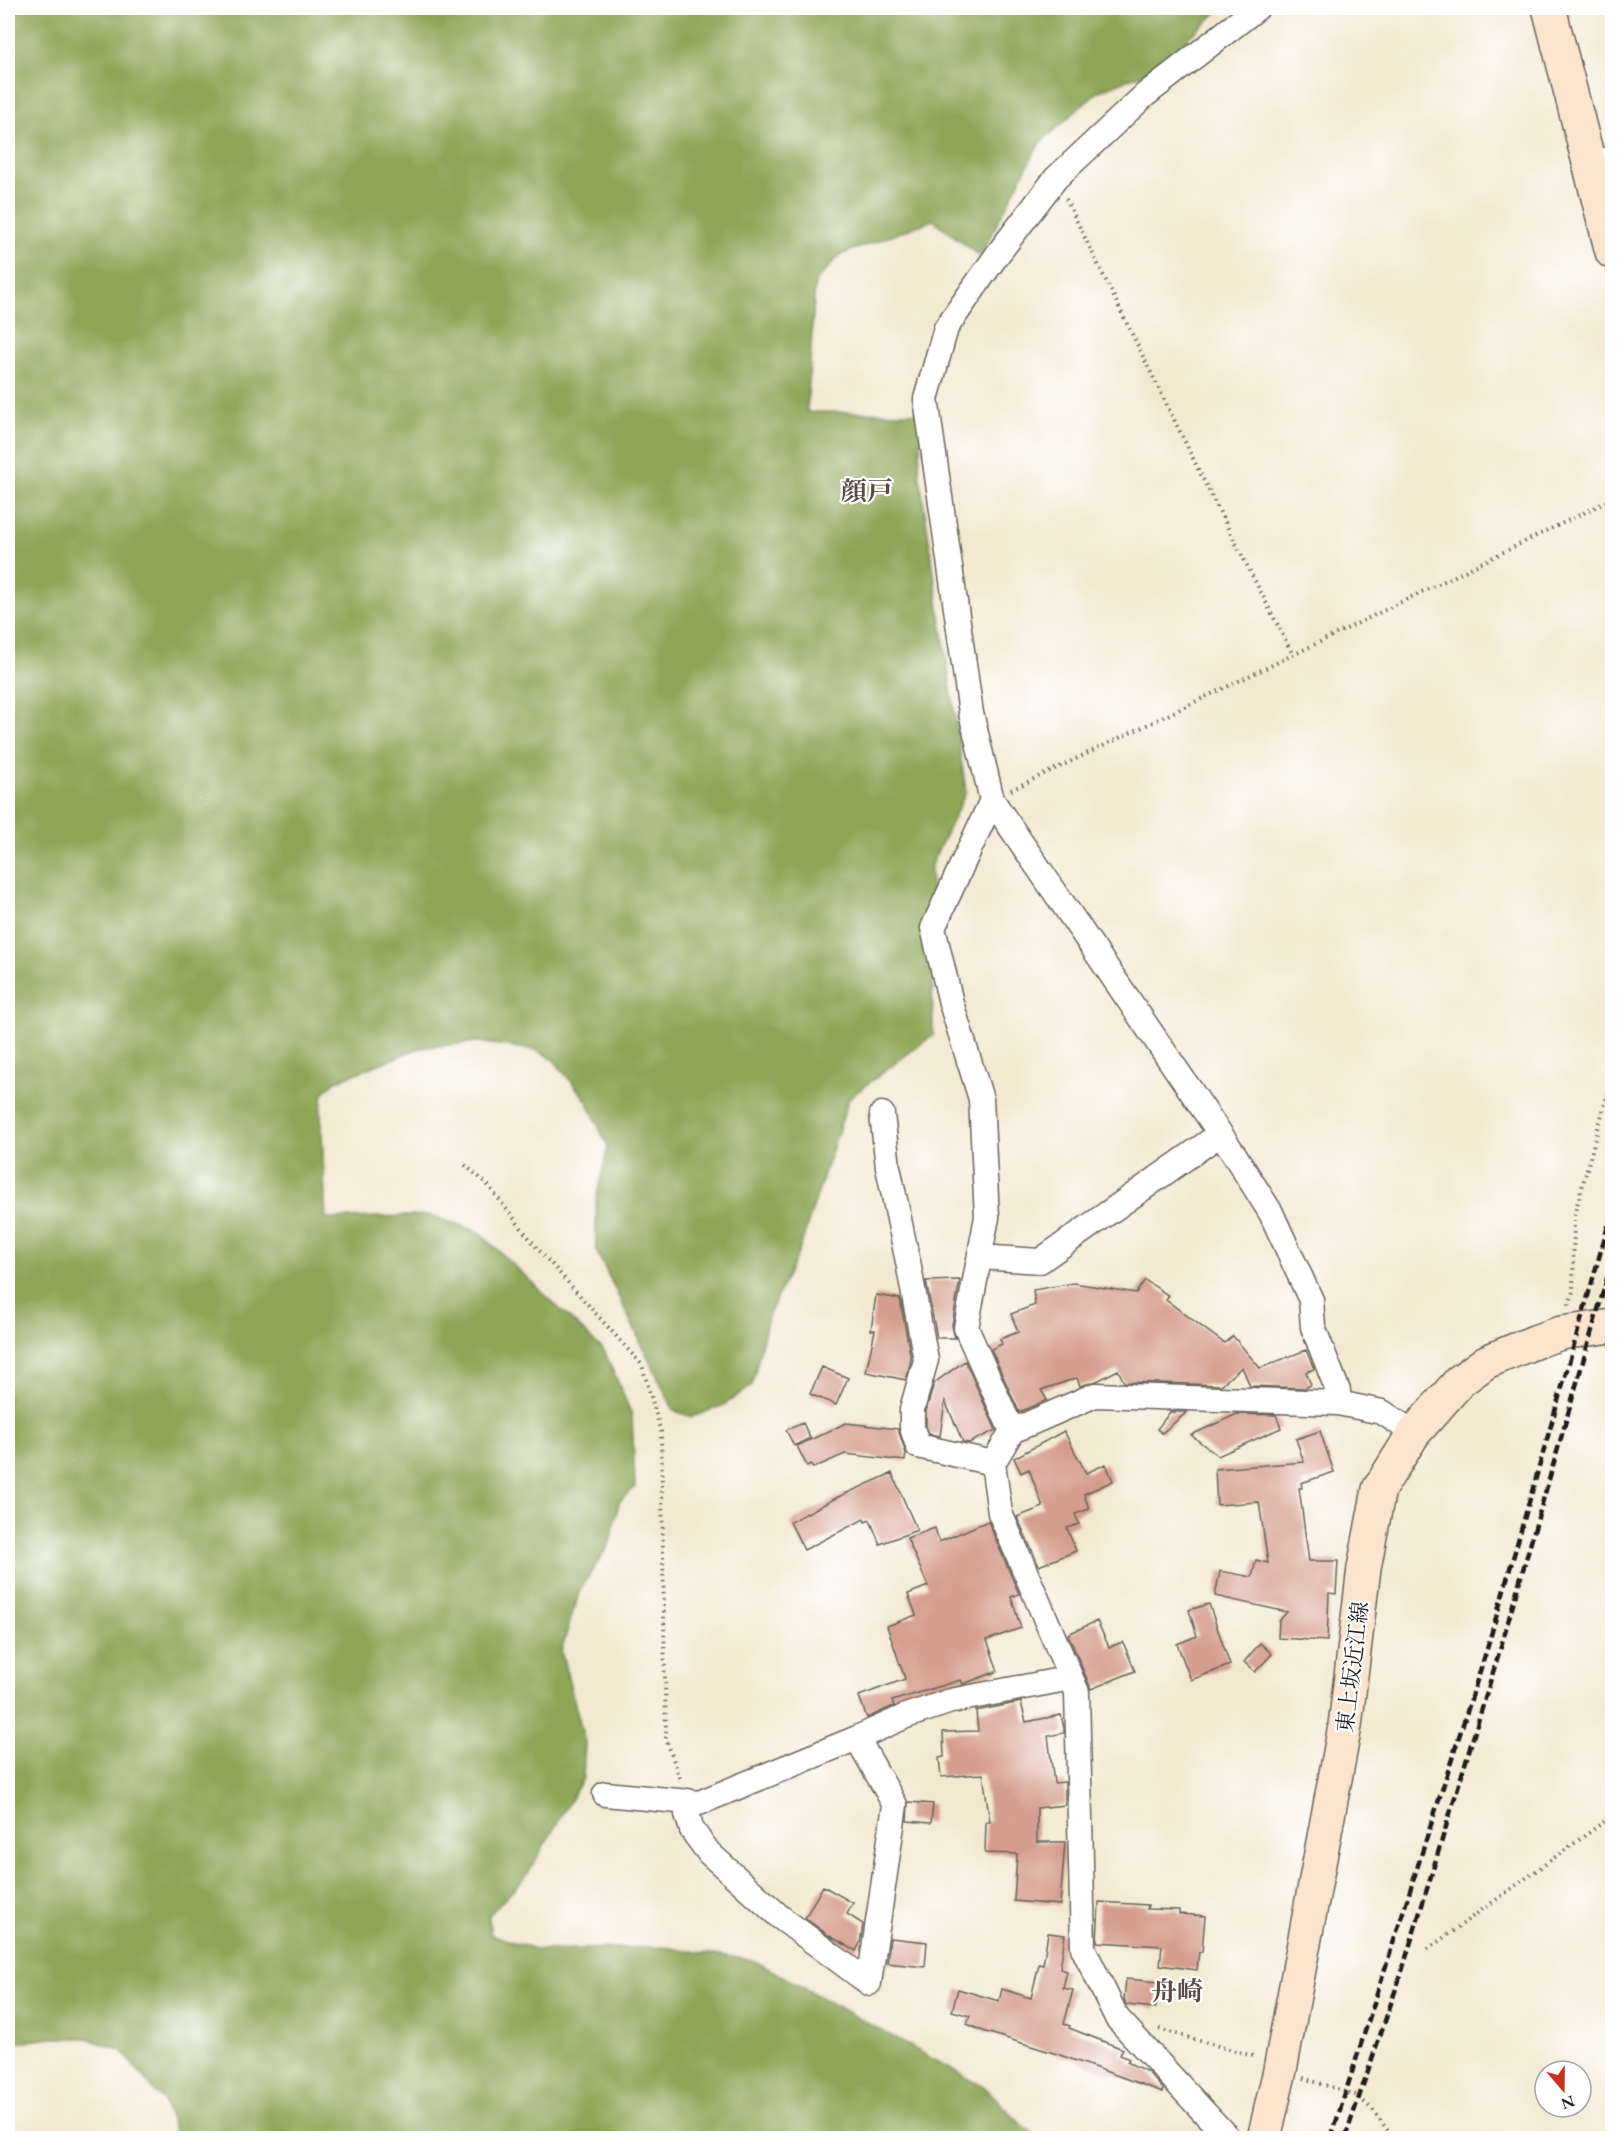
<svg xmlns="http://www.w3.org/2000/svg" width="1620" height="2146" font-family="'EB Garamond','Noto Serif JP',serif">
<style>
.forest{fill:#8da657;stroke:#54613a;stroke-width:1.5}
.building{fill:#d59d8d}
.lines{fill:none;stroke-linecap:round;stroke-linejoin:round}
.street-casing{stroke:#67645b;stroke-width:27}
.secondary-casing{stroke:#67645b;stroke-width:36}
.path{stroke:#67645b;stroke-width:4;stroke-dasharray:1.5 4.5;stroke-linecap:butt}
.street{stroke:#fff;stroke-width:24}
.secondary{stroke:#fce5cf;stroke-width:33}
.rail{stroke:#1c1c1c;stroke-width:4.5;stroke-dasharray:9 4.5;stroke-linecap:butt}
.labels{text-anchor:middle;stroke-width:4.5;stroke-linejoin:round;paint-order:stroke}
.street-label{font-size:22px;fill:#1c1c1c;stroke:#fff}
.quarter-label{font-size:26px;font-weight:bold;fill:#5d4944;stroke:#fff}
</style>
<rect width="100%" height="100%" fill="#fff"/>
<filter id="ink" filterUnits="userSpaceOnUse"><feTurbulence type="fractalNoise" baseFrequency=".0167" numOctaves="2"/><feDisplacementMap in="SourceGraphic" scale="12" xChannelSelector="R" yChannelSelector="G"/><feConvolveMatrix kernelMatrix="1 2 1 2 8 2 1 2 1" color-interpolation-filters="sRGB"/></filter>
<filter id="wash" filterUnits="userSpaceOnUse"><feTurbulence type="fractalNoise" baseFrequency=".008" numOctaves="4" result="noise"/><feDisplacementMap in="SourceGraphic" scale="24" xChannelSelector="R" yChannelSelector="G"/><feGaussianBlur stdDeviation="1.35" result="paint"/><feColorMatrix in="noise" values="0 0 0 0 0 0 0 0 0 0 0 0 0 0 0 0 0 1.4 0 .05"/><feComposite in="paint" operator="in"/></filter>
<g filter="url(#wash)">
<rect width="100%" height="100%" fill="#f3e9d1"/>
<path class="forest" d="M8,8H1222L1152,70L1099,91L1039,144L980,256L933,220L840,255L815,282L807,412L922,413L919,471L966,792L931,865L933,1035L849,1098L799,1251L768,1317L752,1385L724,1405L692,1417L674,1411L596,1250V1199L608,1147L587,1101L553,1059L536,1050L477,1042L420,1048L336,1081L323,1093L321,1111L326,1219L430,1215L479,1232L605,1352L632,1415L635,1487L619,1502L610,1543L580,1590L561,1651L585,1742L583,1778L526,1877L489,1915L490,1934L537,1950L663,1947L753,1960L986,2088L1022,2125L1040,2138H177L164,2102L122,2051L87,2038H51L8,2044Z"/>
<g id="blocks">
<path class="building" d="M960,1280L952,1325L955,1338H937L926,1281Z
M1145,1280L1169,1296L1166,1300L1224,1343L1233,1336L1260,1368L1306,1350L1314,1369L1306,1372L1311,1385L1305,1388L1250,1386L1242,1367L1221,1385L1124,1382L1118,1370L1097,1381L1080,1386L1077,1378L1041,1390L1047,1400L1019,1412L991,1349L1002,1344L1000,1339L1018,1332L1011,1314L1035,1305L1033,1290L1074,1283L1136,1293Z
M876,1295L900,1299L911,1359L906,1380L866,1372L875,1330H871Z
M965,1361L996,1430L969,1443L963,1442L945,1401L940,1436L929,1434L926,1426V1411L934,1383Z
M822,1367L848,1378L836,1405L810,1394Z
M1170,1412H1187L1162,1433L1157,1429Z
M1237,1414L1276,1415L1281,1428L1218,1456L1191,1435Z
M803,1423L810,1438L794,1446L786,1430Z
M846,1423L898,1429L906,1453L905,1461L845,1454L813,1468L811,1464L807,1466L797,1446Z
M1064,1431L1086,1473L1106,1464L1113,1481L1084,1494L1089,1509L1075,1514L1079,1524L1067,1528L1076,1551L1039,1566L1017,1517L1043,1507L1029,1469L1021,1473L1014,1458Z
M1320,1431L1334,1472L1301,1483L1302,1488H1299L1309,1561H1338L1336,1594L1329,1593L1327,1641L1278,1638L1279,1621L1287,1612L1215,1596L1220,1571L1252,1577L1256,1560L1268,1563L1259,1502L1217,1505L1215,1469L1304,1462L1296,1439Z
M892,1473L917,1530L880,1544L870,1520L865,1522L864,1519L804,1550L790,1522L836,1498Z
M988,1521L1019,1594L1011,1597L1021,1628L987,1640L998,1671L963,1684L961,1680L892,1701L894,1706L867,1718L859,1696L905,1679L887,1626L916,1615L908,1594L928,1586L907,1538L935,1528L939,1542Z
M1209,1604L1230,1665L1191,1680L1177,1644L1197,1636L1189,1610Z
M1097,1621L1109,1647L1123,1642L1135,1671L1091,1689L1068,1634Z
M1260,1643L1272,1654L1255,1672L1244,1662Z
M1021,1702L1026,1722L1061,1715L1064,1728V1733L1048,1736L1054,1783L1065,1782V1805L1037,1808V1842H1065L1060,1905L1014,1901L1017,1854L985,1853L986,1822H990L983,1774L941,1777L939,1758L944,1757L943,1732L978,1731L976,1711Z
M908,1802L933,1804L931,1823L907,1821Z
M823,1886L853,1903L847,1914L863,1924L860,1943L856,1951L828,1935L805,1918Z
M1099,1902L1148,1905L1147,1909L1179,1910V1914L1205,1916L1202,1952H1199L1197,1970L1160,1965L1162,1946L1097,1942Z
M1048,1933L1065,1935L1060,1969L1067,1971L1063,1988L1073,1990L1064,2024L1070,2026L1069,2028L1123,2049L1120,2055L1129,2059L1127,2062L1148,2072L1164,2090L1163,2092L1060,2055L983,2031L967,2024L970,2016L952,2011L958,1989L999,2001L1002,1989L1031,1998L1039,1964L1043,1965Z
M890,1938L927,1942L925,1967L887,1963Z
M1126,1979L1158,1982L1156,2008L1126,2005L1124,1999Z"/>
</g>
</g>
<g filter="url(#ink)">
<use href="#blocks" fill-opacity="0" stroke="#67645b" stroke-width="1.5"/>
<g class="lines">
<defs>
<path id="street" d="M1257,8L1145,95L1056,178L997,255L946,328L926,399L971,713L992,800L1234,1154L1271,1213L1311,1300L1313,1327L1338,1391V1403
M1590,164L1612,158
M992,800L933,928L951,1003L981,1099L987,1217L966,1328L1012,1431
M882,1114L888,1167L908,1262L926,1360L912,1409V1428L918,1446L993,1463
M980,1257L1040,1261L1220,1134
M605,1794L699,1803L857,1738L906,1716L951,1701L1071,1678
M688,1801L687,1814L692,1830L709,1853L780,1917L869,1983L895,1805L857,1738
M1228,2138L1117,2018L1083,1948L1077,1692L1000,1513L993,1463L1012,1431L1095,1395L1338,1403L1382,1412L1414,1433"/>
<path id="secondary" d="M1549,8L1612,252
M1264,2138L1280,2070L1345,1726L1364,1568L1379,1489L1414,1433L1460,1381L1486,1362L1537,1341L1561,1333L1612,1326"/>
</defs>
<use href="#street" class="street-casing"/>
<use href="#secondary" class="secondary-casing"/>
<path class="path" d="M1066,199L1207,487L1293,655
M1011,790L1293,655L1612,499
M465,1165L487,1184L537,1248L642,1365L661,1432L666,1739L681,1781
M1569,1305L1573,1292L1574,1216L1612,1078
M1428,1949L1612,1816
M1159,2029L1256,2057
M1303,2078L1356,2095L1373,2110L1393,2138"/>
<use href="#street" class="street"/>
<use href="#secondary" class="secondary"/>
<path class="rail" d="M1331,2138L1487,1649L1612,1212
M1345,2138L1402,1971L1501,1646L1612,1261"/>
</g>
</g>
<g class="labels">
<g class="street-label">
<text transform="translate(1352 1667) rotate(-83)" y="8">東上坂近江線</text>
</g>
<g class="quarter-label">
<text x="867" y="500">顔戸</text>
<text x="1177" y="2000">舟崎</text>
</g>
</g>
<rect width="1620" height="2146" fill="none" stroke="#fff" stroke-width="30"/>
<g transform="translate(1563 2089) rotate(160)"><circle r="28" fill="#ffffff" stroke="#a4a4a4" stroke-width="1.5"/>
<path d="M0-4.5L10 22L0 15L-10 22Z" fill="#c8321e"/>
<text y="-9" font-size="16" font-weight="bold" text-anchor="middle" fill="#1c1c1c">N</text>
</g>
</svg>
